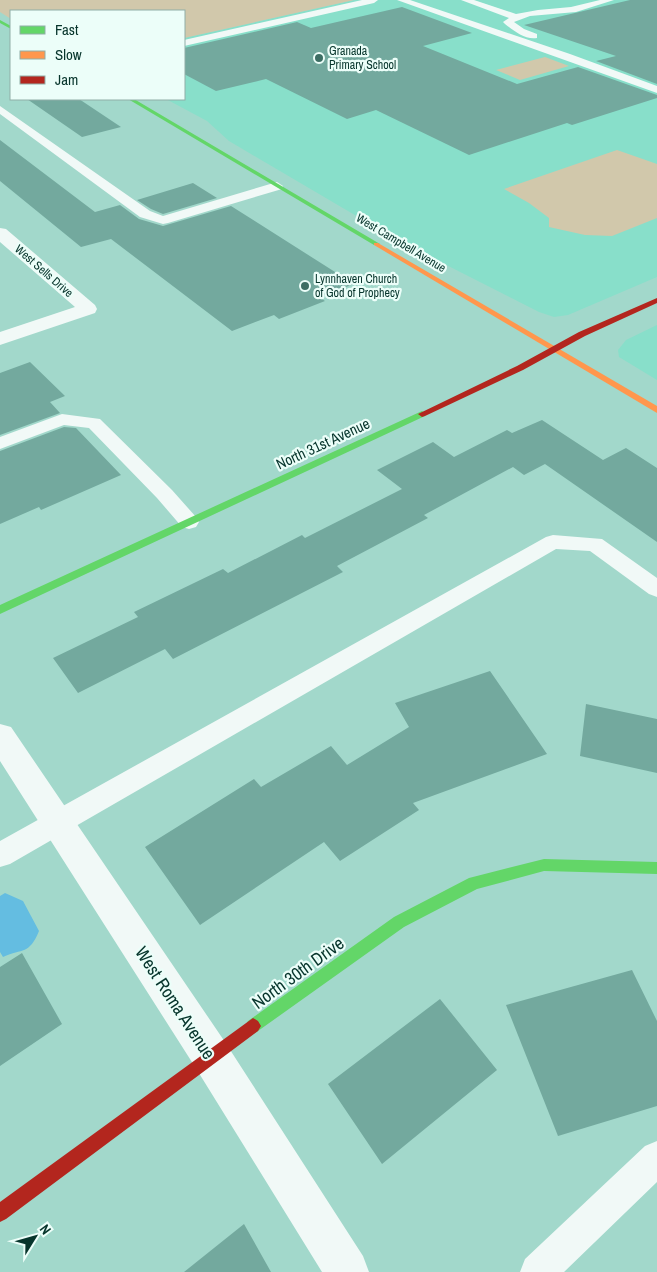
<svg xmlns="http://www.w3.org/2000/svg" width="657" height="1272" font-family="'Archivo Narrow',sans-serif">
<style>
.built{fill:#88dfca}
.green{fill:#d1c8ab}
.water{fill:#64bde1}
.building{fill:#73a99e}
.lines{fill:none;stroke-linecap:round;stroke-linejoin:round}
.lane{fill:#f1f9f7;fill-rule:evenodd}
.street{fill:#f1f9f7;fill-rule:evenodd}
.fast{fill:#63d668;fill-rule:evenodd}
.slow{fill:#ff974d;fill-rule:evenodd}
.jam{fill:#b3261e;fill-rule:evenodd}
.poi-dot{fill:#3d6e64;stroke:#ecfef9;stroke-width:2}
.labels{text-anchor:middle;stroke-width:4.5;stroke-linejoin:round;paint-order:stroke}
.far-poi-label{font-size:12px;fill:#07352c;stroke:#ecfef9;text-anchor:start}
.far-street-label{font-size:12px;fill:#07352c;stroke:#ecfef9}
.street-label{font-size:15px;fill:#07352c;stroke:#ecfef9}
.near-street-label{font-size:18px;fill:#07352c;stroke:#ecfef9}
</style>
<rect width="100%" height="100%" fill="#a2d8cb"/>
<path class="built" d="M354,0H657V277L568,315L554,317L539,312L399,241L229,141L207,121L166,99H184V38Z
M657,325V380L619,357L618,350L626,340Z"/>
<path class="green" d="M0,0H354L184,38V11H11V19L0,12Z
M545,57L569,66L520,80L496,70Z
M617,150L657,164V218L612,236L585,235L549,227V218L529,203L504,189Z"/>
<path class="water" d="M5,893L23,901L39,931C29,955 23,948 3,957L0,952V896Z"/>
<path class="building" d="M630,0H657V84L596,61L616,56L524,25Z
M402,7L472,33L423,46L517,84L578,67L657,95V98L572,125L567,123L469,155L376,110L347,119L266,79L216,91L184,74V48L297,22L311,28Z
M27,99H79L121,127L82,137Z
M0,140L95,212L120,205L139,219L163,226L231,206L354,284L319,297L325,301L279,319L274,315L232,331L111,239L81,247L0,181Z
M193,183L217,198L163,214L151,209L137,200Z
M30,362L65,396L50,402L60,413L0,435V373Z
M542,420L603,460L626,448L657,468V542L545,464L524,475L513,467L424,515L428,518L337,566L343,572L173,659L165,649L78,693L53,658L138,617L134,612L223,569L228,573L302,535L305,538L402,489L377,470L433,442L454,457L507,430L512,433Z
M64,427L76,428L121,475L41,510L39,507L0,524V451Z
M490,671L547,754L413,803L419,810L340,861L324,842L200,925L145,847L254,779L261,787L331,746L347,765L409,727L395,703Z
M586,704L657,719V773L580,756Z
M22,953L62,1024L0,1066V967Z
M632,970L657,1021V1106L558,1136L506,1005Z
M440,999L497,1070L382,1164L328,1084Z
M244,1224L271,1272H184Z"/>
<g class="lines">
<path class="lane" d="M362,0H378L374,3L184,46V40Z
M397,0H410L570,54L657,86V93Z
M461,0H474L516,14L538,10L571,7L600,0H614L576,12L530,16L514,22L524,29L537,34V38C525,40 514,31 505,24L503,22L509,18Z
M0,106L150,211L163,216L277,182L283,186L282,189L168,223L163,224L140,217L0,114Z
M62,414L100,419L172,490L196,517L199,522L196,527L189,529L182,527L157,498L89,428L64,425L0,449V437Z
M553,535L602,539L657,578V597L649,594L590,551L556,549L10,864L0,867V841L546,537Z
M657,1141V1182L564,1272H520L525,1259L645,1146Z"/>
<path class="street" d="M0,228L6,229L95,305L97,309L95,313L0,345V332L75,307L0,242Z
M0,724L11,727L225,1042L363,1256L369,1272H322L197,1070L0,761Z"/>
<path class="fast" d="M0,20L11,26V29L0,23Z
M128,99H134L380,244L374,245Z
M422,411L426,414L425,416L0,614V605Z
M544,859L657,862V874L544,871L477,889L404,927L258,1031L253,1034L248,1031L245,1026L248,1021L394,917L469,878Z"/>
<path class="slow" d="M374,243H378L657,406V413L374,245Z"/>
<path class="jam" d="M657,298V303L585,336L523,370L425,416L422,417L418,414L517,366L579,332Z
M253,1018L258,1021L261,1026L258,1031L6,1219L0,1222V1202Z"/>
</g>
<g class="poi-dot">
<circle cx="319" cy="58" r="5"/>
<circle cx="305" cy="286" r="5"/>
</g>
<g class="labels">
<g class="far-poi-label">
<text x="329" y="55">Granada<tspan x="329" dy="14">Primary School</tspan></text>
<text x="315" y="283">Lynnhaven Church<tspan x="315" dy="14">of God of Prophecy</tspan></text>
</g>
<g class="far-street-label">
<text transform="translate(401 243) rotate(31)" y="4">West Campbell Avenue</text>
<text transform="translate(44 271) rotate(41)" y="4">West Sells Drive</text>
</g>
<g class="street-label">
<text transform="translate(323 444) rotate(-25)" y="5">North 31st Avenue</text>
</g>
<g class="near-street-label">
<text transform="translate(298 973) rotate(-36)" y="6">North 30th Drive</text>
<text transform="translate(175 1003) rotate(57)" y="6">West Roma Avenue</text>
</g>
</g>
<rect x="10" y="10" width="175" height="90" fill="#ecfef9" stroke="#90aea7"/>
<rect x="20" y="26" width="25" height="8" fill="#63d668" stroke="#90aea7"/>
<text x="55" y="35" font-size="15" fill="#07352c">Fast</text>
<rect x="20" y="51" width="25" height="8" fill="#ff974d" stroke="#90aea7"/>
<text x="55" y="60" font-size="15" fill="#07352c">Slow</text>
<rect x="20" y="76" width="25" height="8" fill="#b3261e" stroke="#90aea7"/>
<text x="55" y="85" font-size="15" fill="#07352c">Jam</text>
<g transform="translate(35 1237) rotate(53)" stroke="#ecfef9" stroke-width="4" paint-order="stroke">
<path d="M0-4L9 19L0 12L-9 19Z" fill="#07352c"/>
<text y="-8" font-size="14" font-weight="bold" text-anchor="middle" fill="#07352c">N</text>
</g>
</svg>
